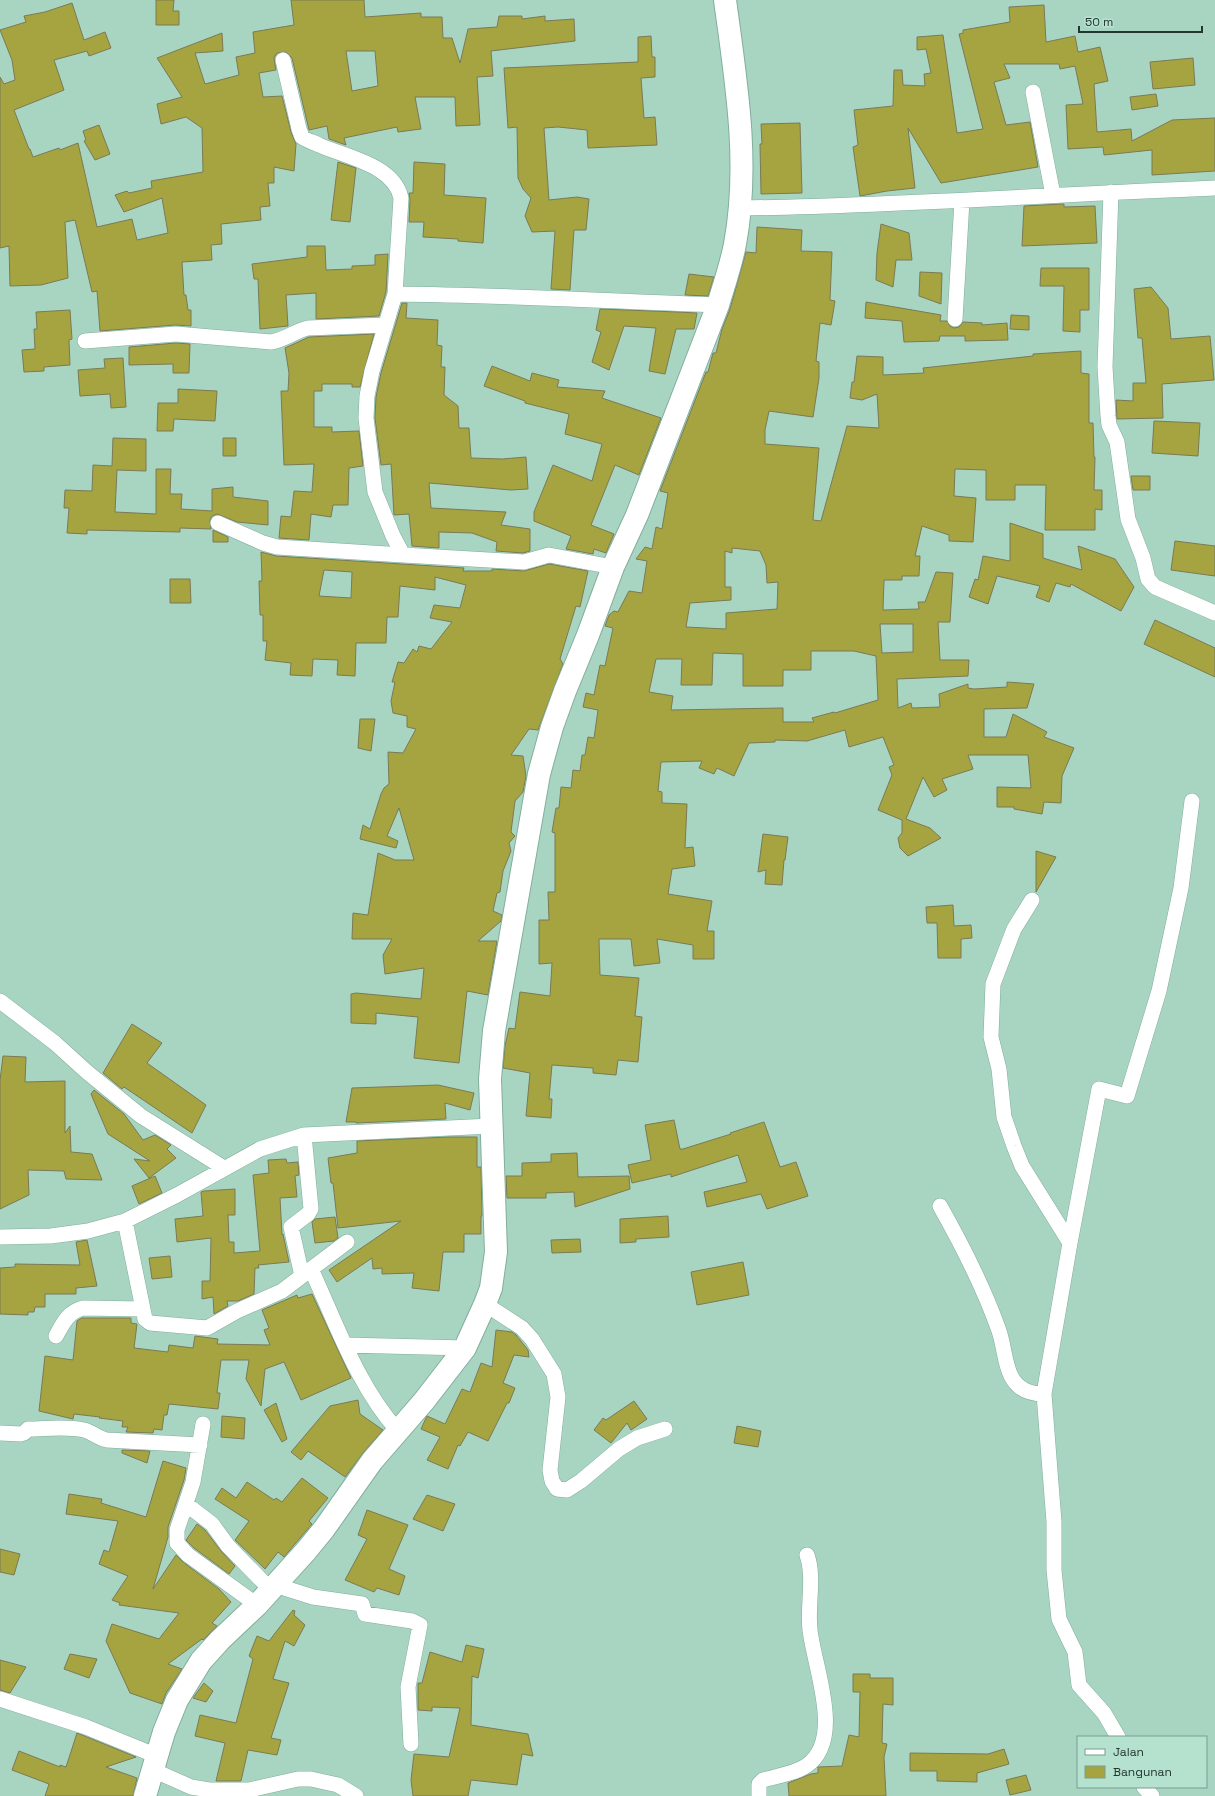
<svg xmlns="http://www.w3.org/2000/svg" width="1215" height="1796" font-family="'Space Grotesk',sans-serif">
<style>
.building{fill:#a5a441;stroke:#7a7a55;fill-rule:evenodd}
.lines{fill:none;stroke-linecap:round;stroke-linejoin:round}
.minor-casing{stroke:#82ae9c;stroke-width:16}
.secondary-casing{stroke:#82ae9c;stroke-width:24}
.minor{stroke:#fff;stroke-width:15}
.secondary{stroke:#fff;stroke-width:22}
</style>
<rect width="100%" height="100%" fill="#a8d5c2"/>
<path class="building" d="M156,0H174L173,11H179V25H156Z
M291,0H364L365,17L421,13V17H442L443,38H452L460,63L468,29L497,27L499,16H522V19L545,16V21L574,19L575,41L491,51L493,76L477,77L480,125L456,126L455,97H415L421,129L398,132L397,127L344,138L346,145L329,139L327,126L309,130L292,58L286,52L277,53L274,58L276,70L259,73L263,97L282,96L291,132L296,144L294,171L274,167V183H268L270,206L260,207L261,220L221,224L222,244L211,245L212,260L182,262L184,295H186L188,310H191V326L175,325L100,331L97,291L92,292L75,220L65,222L68,278L41,285L10,286L9,246L0,248V77L4,84L15,80L12,60L0,30L26,22L24,16L45,12L72,3L84,40L105,32L111,48L89,56L87,51L54,60L64,90L14,110L29,149H30L33,157L59,148L60,150L78,143L97,227L132,219L137,240L168,233L162,198L124,212L115,195L127,191L129,193L152,188L151,181L203,172L202,128L186,117L161,124L157,104L182,97L157,58L222,33L223,51L195,53L205,84L239,75L236,57L255,53L253,32L294,25ZM346,51H375L378,86L352,91Z
M1044,5L1046,42L1075,36L1078,52L1100,47L1108,81L1094,84L1097,132L1131,129L1132,141L1172,120L1215,118V171L1152,175V150L1104,155L1103,147L1068,149L1066,105L1083,104L1075,66L1060,69L1059,64H1004L1010,78L994,82L1006,125L1030,122L1038,167L941,183L908,128L915,188L887,191L860,196L853,147L858,145L854,110L893,106L894,70H902L903,85L925,86L924,74L931,73L926,49L917,50V37L943,35L957,133L983,129L959,34L963,33V30L1010,22L1009,7Z
M651,36L652,57H655V77L641,78L644,118L655,117L657,145L588,148L587,130L558,127L544,128L549,200L577,197L589,199L586,230H574L570,290L551,289L555,231L532,232L525,216L531,198L523,189L518,178L517,127L508,128L504,68L638,62V37Z
M1193,58L1195,85L1153,89L1150,62Z
M1156,94L1158,106L1132,110L1130,97Z
M800,123L802,193L761,194L760,144H762L761,124Z
M99,125L110,154L95,160L84,141L86,140L83,131Z
M338,162L356,168L350,222L331,220Z
M414,162L445,164L444,195L486,198L483,243L458,241V239L423,237L424,222H409L410,199L409,193H413Z
M1062,204H1064V207L1095,206L1097,243L1022,246L1024,206Z
M881,224L909,233L912,260H896L893,287L876,280L877,253Z
M757,227L802,230L801,251L832,252L830,300L835,301L831,325L820,323L816,361L819,362V378L813,417L769,411L765,430V444L819,448L813,520L821,521L847,426L879,428L877,394L862,400L850,398L852,382H854L857,356L883,357V375L924,373L923,368L1033,356V354L1081,351V373L1089,374V423H1093L1094,457H1095L1094,490H1102V510L1095,509V530H1045L1046,485H1015V500H986V470L955,469L954,496L976,498L973,542L949,541V535L922,526L915,556H920L919,576H902V580H884L883,610L919,609L918,602H925L936,572L953,573L950,622H938L940,660H969L968,676L897,679L898,708L911,703L912,708L940,707L939,694L968,684V688L974,689L1007,687V682L1034,684L1027,708L984,709V737H1006L1013,714L1047,732L1044,737L1074,748L1062,776L1061,803L1044,802L1042,814L1014,809V807H997V787L1031,788L1028,755H968L973,769L942,779L947,790L934,797L923,777L906,819L930,828L941,838L908,856L900,848L898,838L902,833V820L878,810L892,775L889,767L894,765L883,737L849,747L845,730L807,741L775,740V742L749,743L734,776L717,768L714,774L699,768L702,761L661,762L658,791L662,792V803L687,804L685,848L693,847L695,866L672,869L668,894L712,901L707,931H714V959H693V945L657,939L660,963L634,966L631,939H599L600,975L639,978L635,1016L642,1017L638,1062L618,1060L616,1075L593,1073V1068L552,1065L549,1099H552L551,1118L526,1116L530,1073L503,1068L505,1046L509,1028L515,1029L520,992L550,996L552,963L539,964V920H549L548,892H555V833L552,832L556,808H559L561,787L571,788L573,770L580,771L582,755H585L588,737L594,738L598,710L583,707L586,693L594,695L600,665L605,666L613,628L605,626L609,615L614,611L618,612L629,591L642,593L647,561L636,559L645,547L652,549L656,527L662,529L668,493L660,491L706,372H708L713,353H716L722,329L730,309L746,252L756,253ZM732,548L760,551L766,565L767,583L778,582L777,609L726,613V629L686,627L690,603L731,600V587H725V551L732,553ZM880,624H913V652L882,653ZM811,651H854L876,656L878,700L835,713L834,712L812,718L814,722H783V708L671,710L673,696L649,692L656,659H682L681,685H712L713,653L743,654V686H783V670H811Z
M307,246H325L326,270L352,269V266L375,265V255L388,254L386,292L379,316L316,319V293L286,295L288,326L260,329L258,279H254L252,264L307,257Z
M1041,268H1089V310H1080V332L1063,331L1064,286H1040Z
M920,272L942,273L941,304L919,296Z
M689,274L714,277L708,296L685,295Z
M1151,287L1168,308L1171,339L1210,336L1214,380L1162,384L1163,418L1117,419L1116,400L1133,401V383H1146L1142,338H1138L1134,289Z
M866,302L941,315L940,321H947L950,326L954,328L959,327L963,322L982,323V325L1007,323L1008,340L965,341V336H940L939,341L904,342L902,321L865,318Z
M402,303H407L406,318L438,320L437,345L442,346L441,367H445L444,395L458,406L459,428H469L471,458L502,459L526,457L528,489L511,490L429,483L431,508L506,512L501,525L530,529V551L523,553L496,551L497,542L472,533L439,532V548L412,546L409,514L394,515L391,464L381,465L375,418L376,397L381,373Z
M600,309L677,312L697,313L694,329H676L665,374L649,371L656,328L624,326L609,370L592,362L601,332L596,330Z
M70,310L72,339L69,340L70,365L44,367V371L24,372L22,350L35,349L34,329H37L36,312Z
M1011,315L1029,316V330L1010,329Z
M374,334L360,387H352V384H322V391H314V427H332V432L359,431L363,466L349,468L348,505H333L331,517L311,514L309,540L279,538L281,516L291,517L294,491L312,492L314,464L284,465L281,391H288L289,373L285,348L309,337Z
M176,343L190,344L189,373H173V364L129,365V347Z
M123,358L126,407L111,408L110,394L80,396L78,370L105,368L104,359Z
M492,366L530,381L532,373L559,380L557,387L605,391L602,398L661,418L639,475L615,465L591,525L614,534L606,553L594,549L593,554L566,549L571,536L534,521V512L553,465L592,481L602,444L565,434L569,414L525,403V401L484,386Z
M178,389L217,391L215,421L174,419L173,431H157L158,403H178Z
M1154,421L1200,423L1198,456L1152,453Z
M113,438L146,439V471L117,470L115,512L156,514V469H171L170,494H182L181,509L212,511V489L233,487V497L268,501V525L237,522L217,514L212,516L210,520L211,529L180,528V532L87,530V534L67,533L69,508H64L65,490L92,491L93,465L112,466Z
M223,438H236V456H223Z
M1131,476H1150V490H1133Z
M1010,523L1043,534V558L1082,570L1078,546L1115,559L1134,587L1121,611L1071,584L1070,587L1056,583L1049,602L1036,597L1040,586L997,576L988,604L969,597L975,579L978,580L983,556L1010,561Z
M213,530L228,537V542H213Z
M1175,541L1215,546V576L1171,570Z
M261,552L276,556L464,568L463,571H492V569L524,571L549,564L588,571L580,607L576,606L560,659L563,664L538,730L529,729L511,755L523,756L526,776L523,792L515,801L511,832L515,836L509,843L511,851L503,871L500,892L497,893L493,911L502,915L501,921L478,941H497L488,995L467,991L459,1063L414,1058L418,1017L376,1013V1024L351,1023V994L356,993L421,999L424,968L385,974L383,955L392,939H352L353,913L368,915L378,853L395,860H414L399,808L387,836L398,841L396,848L360,839L363,825L370,829L381,794L384,788L389,784L388,752L403,753L416,729L407,727V716L393,713L391,701L395,682H392L398,662L404,663L413,649L417,652L419,646L431,649L452,622L430,618L434,605L460,608L466,585L435,577V590L400,586L398,617H387L386,643H356L355,676L337,675L338,660L313,659L312,676L290,675L291,663L265,660L267,641H263V615H260L259,581H262ZM324,570L352,572L351,598L319,596Z
M170,579H190L191,603H170Z
M1155,620L1215,648V677L1144,644Z
M360,719H375L371,751L358,748Z
M763,834L788,837L785,860H784L782,885L765,884L766,870L758,872Z
M1036,851L1056,857L1036,892Z
M953,905L954,926L971,925L972,938L961,939V958H938L937,923H927L926,907Z
M132,1024L162,1043L147,1063L206,1105L192,1133L124,1087L122,1089L103,1073Z
M3,1056L26,1057L25,1082L65,1081V1133L70,1126L71,1152L92,1154L102,1180L66,1179L64,1171L28,1170L29,1195L0,1209V1080Z
M438,1085L474,1093L470,1110L445,1103L446,1119L356,1123V1122H346L352,1088Z
M94,1090L124,1114L143,1140L155,1135L171,1145L167,1149L176,1158L149,1178L134,1159L150,1161L108,1134L91,1094Z
M674,1120L680,1149H683L731,1134L730,1133L764,1122L780,1167L796,1162L808,1196L767,1209L761,1194L707,1207L704,1192L747,1182L738,1155L671,1177V1174L632,1183L628,1165L651,1160L645,1125Z
M448,1137H477V1167H481L482,1216H481V1234H464V1252H443L439,1291L412,1288L414,1273L382,1274V1268L373,1269L372,1258L337,1282L329,1270L401,1221L338,1228L333,1183H331L328,1158L357,1153V1141Z
M577,1153L578,1177L629,1176L630,1189L575,1207L574,1192L546,1193V1198H507L506,1176H522V1163L551,1162V1154Z
M286,1159L287,1163L298,1162L299,1175L295,1176L297,1197L280,1198L282,1235L283,1234L289,1262L258,1265L259,1268H255L254,1294L238,1301H227L228,1306L214,1314L213,1297L202,1299V1281H210L211,1238L177,1242L175,1219L203,1216L201,1192L204,1191L235,1189V1215H228L229,1242H234V1253L260,1251L253,1175L269,1173L268,1160Z
M155,1176L162,1193L139,1204L132,1186Z
M668,1216L669,1237L636,1239V1242L620,1243V1219Z
M335,1217L338,1238L334,1241L315,1243L312,1222L315,1219Z
M580,1239L581,1252L552,1253L551,1240Z
M87,1240L97,1286L76,1288V1294H45V1307H35L34,1312H28V1315L0,1314V1268L15,1267V1264L80,1265L76,1242Z
M170,1256L172,1277L152,1279L149,1258Z
M743,1262L749,1295L697,1305L691,1272Z
M312,1294L351,1378L301,1400L284,1362L265,1369L261,1406L246,1379L249,1360H221L217,1393H220L218,1409L169,1404L167,1415H164L162,1430L154,1429L153,1433L126,1432L128,1427H122L123,1421L99,1418L100,1417L74,1414L73,1419L39,1411L45,1356L73,1360L77,1321L82,1318H131V1323L137,1324L134,1348L168,1352L169,1345L193,1348L195,1336L218,1339L217,1344L270,1345L264,1330L269,1328L262,1310L297,1295L298,1298Z
M496,1330L512,1332L516,1335L528,1350L529,1357L514,1355L503,1383L515,1388L509,1403H507L488,1441L468,1432L460,1446L458,1445L448,1469L427,1460L440,1437L421,1429L427,1416L445,1424L462,1389L470,1392L481,1363L492,1367Z
M358,1400L360,1414L383,1430L363,1453L345,1477L308,1451L301,1460L291,1452L330,1406Z
M634,1401L647,1419L631,1430L627,1423L611,1443L594,1430L603,1418L606,1420Z
M276,1403L287,1439L282,1442L264,1410Z
M222,1416L245,1418L244,1439L221,1437Z
M737,1426L761,1431L758,1447L734,1443Z
M122,1450L150,1451L147,1463L122,1453Z
M163,1461L186,1468L184,1480L168,1527V1537L153,1589L176,1555L183,1562L219,1589L231,1602L212,1623L217,1626L203,1640L202,1639L168,1664L182,1669L166,1693L162,1704L130,1693L106,1641L112,1624L159,1639L179,1613L119,1605L120,1603L112,1600L128,1576L99,1564L104,1550L109,1552L118,1521L66,1514L69,1494L102,1499L101,1503L146,1517Z
M302,1478L328,1498L309,1521L312,1524L294,1545L284,1557L278,1552L265,1569L235,1540L249,1521L215,1499L222,1488L236,1498L247,1482L274,1500L276,1498L282,1502Z
M427,1495L455,1504L443,1531L413,1519Z
M367,1510L408,1525L389,1569L405,1576L399,1595L377,1588L374,1592L345,1580L367,1539L358,1535Z
M197,1524L205,1530L221,1551L235,1566L229,1574L194,1548L186,1540Z
M0,1549L20,1554L14,1575L0,1572Z
M293,1610L295,1611L294,1615L305,1625L294,1646L285,1641L273,1679L289,1683L271,1738L281,1740L277,1755L248,1750L241,1781H216L225,1743L195,1736L200,1715L236,1723L253,1659L249,1656L257,1636L269,1641Z
M466,1645L484,1649L478,1678L472,1676L471,1725L528,1734L533,1756L522,1754L517,1785L471,1780L468,1796H413L411,1780L414,1754L449,1757L460,1708L432,1707V1711L418,1710V1683H422L430,1652L462,1662Z
M70,1654L97,1659L89,1678L64,1669Z
M0,1660L26,1667L10,1693L0,1690Z
M853,1674H870V1678H893V1705L883,1704L882,1743L887,1744L884,1757L886,1796H789L788,1783L811,1774L818,1773V1767L842,1766L849,1735L859,1737L860,1692H853Z
M204,1683L213,1691L206,1702L193,1698Z
M77,1733L136,1757L106,1767L137,1778L133,1796H45L49,1784L12,1770L19,1751L60,1767V1765L66,1767Z
M1004,1749L1009,1764L977,1773V1782L937,1781V1771H910V1753L988,1754Z
M1026,1775L1031,1790L1010,1795L1006,1780Z"/>
<g class="lines">
<defs>
<path id="minor" d="M283,60L299,129L302,137C307,141 314,142 319,145C346,157 394,165 401,198L395,294
M1033,92L1053,195
M1111,192L1105,367L1108,416L1109,425L1117,442L1128,519L1143,558L1148,579L1155,587L1215,613
M740,208C898,206 1056,194 1215,188
M955,319L962,201
M85,341L176,334L271,342C285,340 295,331 308,328L386,325
M218,523L263,543L277,547L403,555
M613,567L549,555L524,562L403,555L393,536L375,492L366,418L367,396L372,371L395,294C503,295 610,301 718,305
M1032,900L1014,929L993,984L991,1037L999,1069L1004,1117L1014,1146L1022,1166L1070,1243L1044,1394
M0,1001L55,1043L87,1072L141,1116L224,1168
M940,1206C962,1245 983,1286 998,1328C1004,1343 1004,1362 1011,1376C1018,1390 1030,1394 1044,1394L1054,1522V1570L1059,1619L1075,1652L1079,1685L1104,1713L1118,1737
M125,1221L145,1319L150,1323L207,1328L237,1311L282,1291L347,1242
M0,1237L51,1236L88,1231L125,1221L177,1195L260,1149L304,1135L491,1126
M1070,1243L1099,1089L1127,1096L1159,991L1181,888L1192,801
M311,1269C336,1323 358,1387 398,1431
M302,1276L291,1227L308,1214L311,1209L304,1135
M485,1304L522,1328L532,1339L554,1374L558,1397L550,1470L552,1481L557,1489L567,1490L581,1481L619,1449L637,1438L665,1429
M56,1336C63,1323 68,1312 83,1308L143,1309
M346,1345L465,1348
M203,1424L193,1482L177,1530V1543L188,1555L257,1605
M0,1433L21,1434L24,1433L28,1429C46,1429 66,1426 84,1430C92,1432 98,1438 107,1440L200,1445
M186,1504L212,1524L228,1546L271,1590
M275,1585L313,1597L362,1604L365,1614L412,1621L420,1625L408,1687L411,1744
M0,1699L86,1727L157,1756
M153,1770L191,1787L209,1790H249L298,1779H311L338,1785L356,1796
M1144,1787L1152,1796
M759,1796V1784L763,1780C776,1776 794,1774 806,1766C845,1740 814,1667 810,1630C807,1606 815,1578 807,1555"/>
<path id="secondary" d="M145,1796L164,1732L177,1700L201,1661L220,1640L257,1605L306,1551L324,1529L372,1461L424,1401L465,1348L485,1304L491,1288L496,1252L490,1079L494,1031L539,774L552,727L565,691L588,635L613,567L637,515L718,305C724,285 731,265 735,244C750,163 736,81 725,0"/>
</defs>
<use href="#minor" class="minor-casing"/>
<use href="#secondary" class="secondary-casing"/>
<use href="#minor" class="minor"/>
<use href="#secondary" class="secondary"/>
</g>
<rect x="1077" y="1736" width="130" height="52" fill="#b4e2cf" stroke="#7a9d8f"/>
<rect x="1085" y="1749" width="20" height="6" fill="#ffffff" stroke="#7a9d8f"/>
<text x="1113" y="1756" font-size="12" fill="#24362f">Jalan</text>
<rect x="1085" y="1766" width="20" height="12" fill="#a5a441" stroke="#7a9d8f"/>
<text x="1113" y="1776" font-size="12" fill="#24362f">Bangunan</text>
<path d="M1079 26v6h123v-6" fill="none" stroke="#24362f" stroke-width="2"/>
<text x="1085" y="26" font-size="12" fill="#24362f" stroke="#b4e2cf" stroke-width="3" paint-order="stroke">50 m</text>
</svg>
